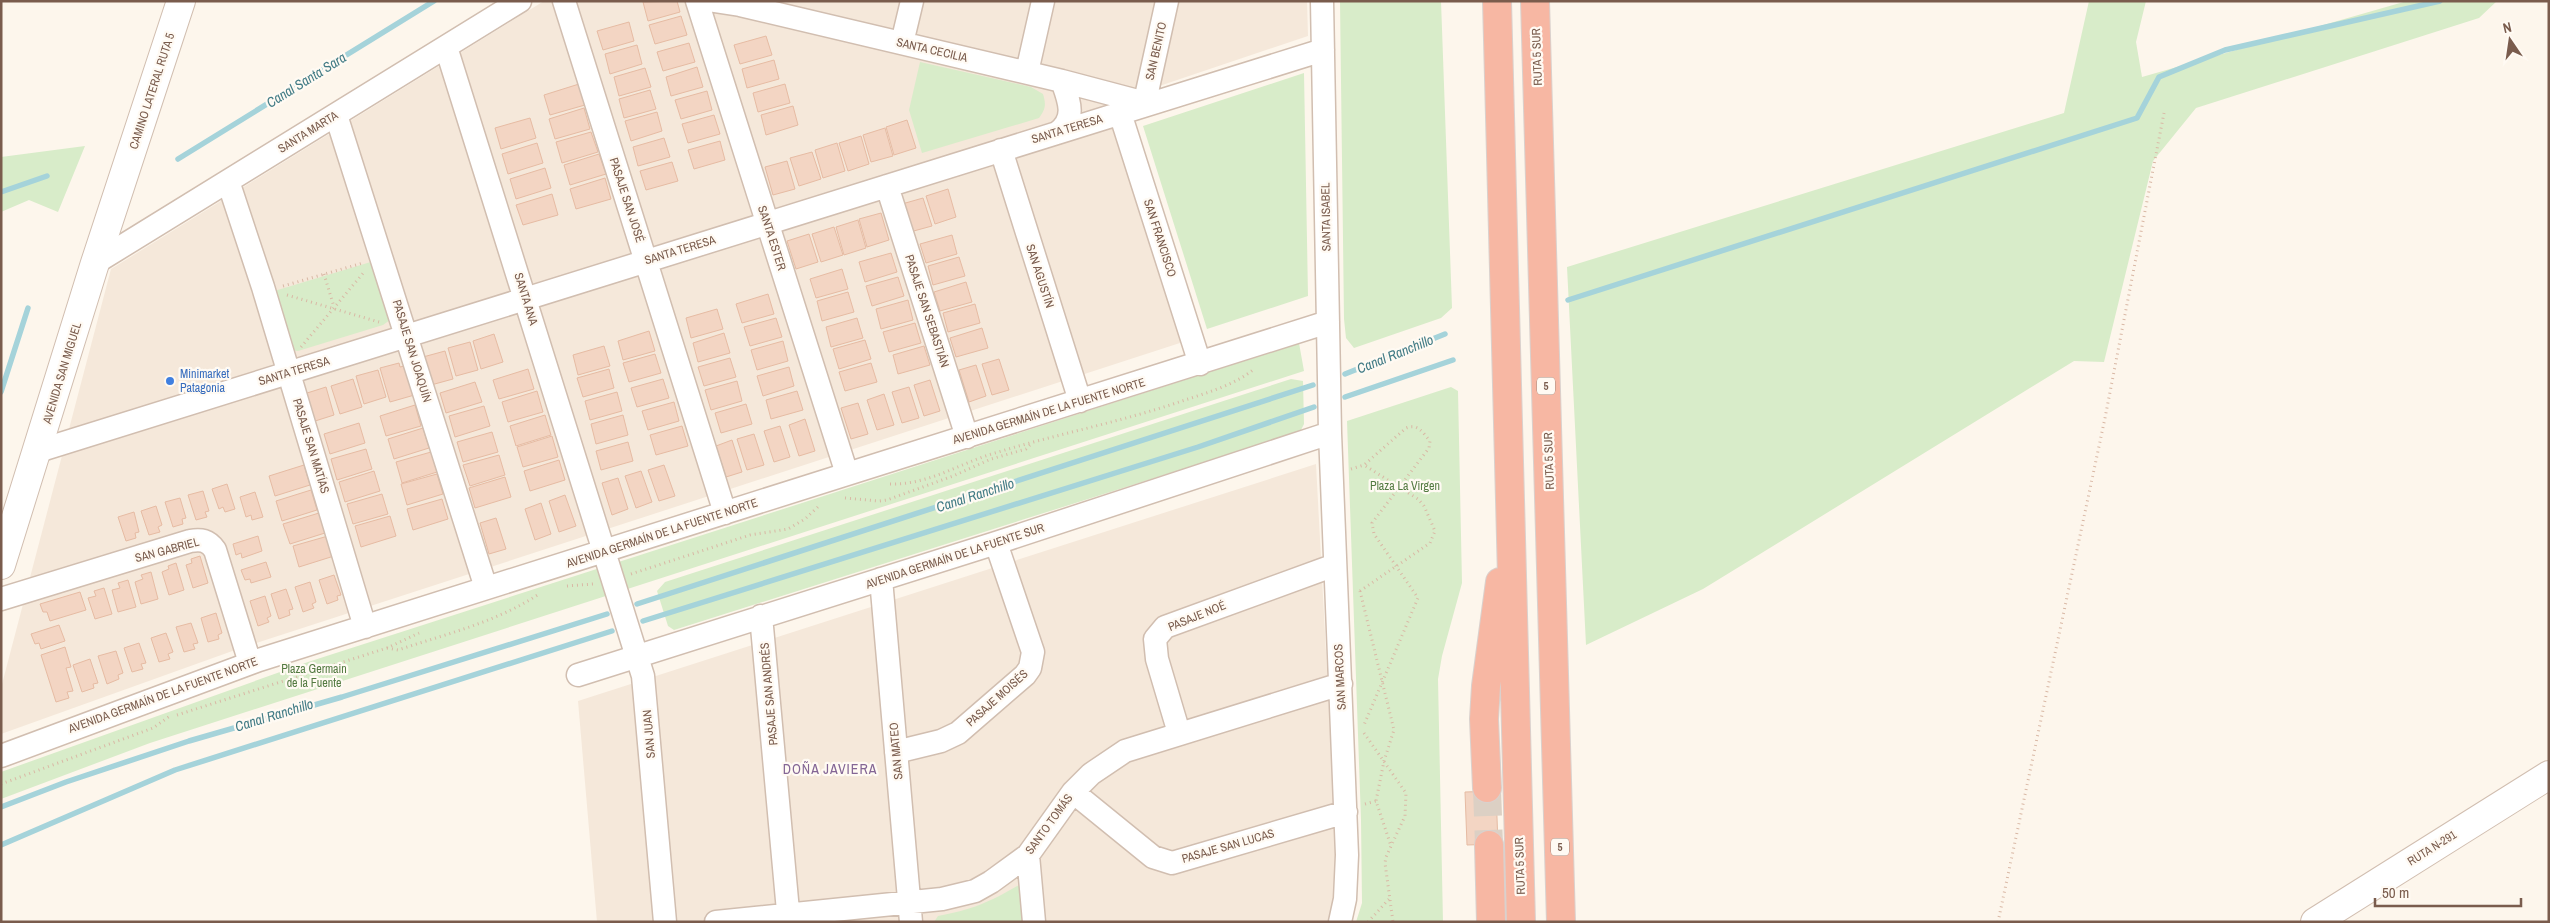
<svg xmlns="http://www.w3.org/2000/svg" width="2550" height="923" font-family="'Archivo Narrow',sans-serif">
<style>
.residential{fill:#f5e8da}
.green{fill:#d8ecc9}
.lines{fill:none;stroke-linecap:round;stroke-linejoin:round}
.stream{stroke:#a5d3da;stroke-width:5.5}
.building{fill:#f3d5c3;stroke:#e6bba3}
.motorway-tunnel{stroke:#dcd0c4;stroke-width:28;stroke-dasharray:28 14;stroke-linecap:butt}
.minor-casing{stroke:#d1beb0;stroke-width:25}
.tertiary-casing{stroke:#d1beb0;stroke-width:30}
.motorway-casing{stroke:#dad1cd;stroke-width:30}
.path{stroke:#d9b8a5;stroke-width:3;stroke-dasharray:1 4;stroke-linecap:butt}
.minor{stroke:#fff;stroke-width:22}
.tertiary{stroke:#fff;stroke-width:28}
.motorway{stroke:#f7b7a3;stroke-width:28}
.shop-dot{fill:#3f7fe0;stroke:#fffaf3;stroke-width:2}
.labels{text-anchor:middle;stroke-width:4.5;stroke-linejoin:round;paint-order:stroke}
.shield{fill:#fffaf3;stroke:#a28b7f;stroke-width:1}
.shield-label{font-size:11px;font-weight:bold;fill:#7a5c4d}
.street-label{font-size:12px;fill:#7a5c4d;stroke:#fffaf3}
.shop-label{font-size:12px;fill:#366cbe;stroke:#fffaf3;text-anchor:start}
.park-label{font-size:12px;fill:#537a41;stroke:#fffaf3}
.water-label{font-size:14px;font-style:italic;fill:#437c86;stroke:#fffaf3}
.neighbourhood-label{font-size:14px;letter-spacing:1px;fill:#846695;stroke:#fffaf3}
</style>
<rect width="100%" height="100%" fill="#fdf6ec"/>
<path class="residential" d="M544,1H1307L1308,36L1106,104L1183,342L238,649L1,734V688L111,269Z
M1316,464L1336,841L1334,902L1329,922H597L578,701Z"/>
<path class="green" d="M1340,1H1441L1452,308L1441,318L1354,348L1346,338L1344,319Z
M2089,1H2146L2136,42L2142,77L2407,1H2497L2479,18L2196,108L2153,161L2104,362L2074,361L1703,589L1586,645L1567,267L2064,113Z
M920,62L1031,87L1043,94C1046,104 1046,109 1039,118L922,153L909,110Z
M1304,73L1308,296L1207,329L1143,126Z
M85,146L58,212L29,200L1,212V157Z
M374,261L390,320L383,325L298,351L289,350L271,292Z
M1299,343L1304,371L150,743L1,799V772L308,662Z
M1291,379L1303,381L1304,424L1300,432L674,630L668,626L657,591L665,582Z
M1451,387L1458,391L1462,583L1442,656L1438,679L1443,922H1356L1362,903L1361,820L1347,421Z
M1019,885L1022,922H934L938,916C972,910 990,902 1019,885Z"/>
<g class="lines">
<path class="stream" d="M178,159L434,1
M1,192L47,176
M1568,300L2137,118L2159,77L2225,50L2440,1
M1345,374L1445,334
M1,392L28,308
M1345,397L1453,360
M637,604L1313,385
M643,621L1198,447L1314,407
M1,807L66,782L189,741L342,697L607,614
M1,845L175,770L612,631"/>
</g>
<path class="building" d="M677,1L680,12L648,21L643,2Z
M681,16L687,35L655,44L649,25Z
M629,22L634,41L603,50L597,31Z
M766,36L772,55L740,64L734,45Z
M689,43L695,62L663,71L657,52Z
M637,45L642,64L610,74L605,54Z
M774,60L779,79L747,88L742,69Z
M697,67L703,87L671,96L666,77Z
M645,68L651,87L619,96L614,77Z
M579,84L585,105L550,115L544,95Z
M785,84L790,103L758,112L753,93Z
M650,90L656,109L624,118L619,99Z
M707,91L712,110L681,119L675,100Z
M793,106L798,125L766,135L761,115Z
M584,108L590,129L555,139L549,119Z
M657,112L662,131L631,141L625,121Z
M714,115L720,134L688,143L682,124Z
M530,118L536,138L501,149L495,128Z
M907,120L916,148L894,155L886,127Z
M885,128L893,156L871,162L863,135Z
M591,132L598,152L562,163L556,142Z
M861,136L869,164L848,171L839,143Z
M664,138L670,157L638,166L633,147Z
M720,141L725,160L694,169L688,150Z
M537,143L543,163L508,174L502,154Z
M837,143L845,171L823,178L815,150Z
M812,152L821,179L799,186L790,158Z
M599,154L606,174L570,185L564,165Z
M787,161L795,189L773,195L765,167Z
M672,162L678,181L646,190L640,171Z
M545,168L551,188L516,199L510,179Z
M605,178L611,199L576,209L570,189Z
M948,189L956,217L935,224L926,196Z
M552,194L558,215L523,225L516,205Z
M923,198L932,226L910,232L902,204Z
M881,213L889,240L867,247L859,219Z
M858,220L866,248L844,255L836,227Z
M834,227L843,255L821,262L812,234Z
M809,234L818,262L796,269L787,241Z
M952,235L957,254L926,263L920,244Z
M891,253L897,272L865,282L859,262Z
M959,257L965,276L933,285L928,266Z
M842,269L848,289L816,298L810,279Z
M898,277L904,296L872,306L866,286Z
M966,282L972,302L940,311L934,292Z
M848,292L854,312L822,321L817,301Z
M768,294L774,314L742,323L736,304Z
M908,300L913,320L881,329L876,309Z
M975,304L980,323L948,332L943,313Z
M717,309L723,329L691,338L686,318Z
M776,318L782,337L750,346L744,327Z
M857,318L863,338L831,347L826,327Z
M915,323L921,343L889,352L883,332Z
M982,328L988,348L956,357L950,338Z
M649,331L655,351L623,360L618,341Z
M724,333L730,353L698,362L693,343Z
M494,334L503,362L481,369L473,341Z
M865,340L871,359L839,369L833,349Z
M783,341L788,361L757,370L751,350Z
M470,342L478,370L456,376L448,348Z
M604,346L610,366L578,375L573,355Z
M924,346L930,365L898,374L893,355Z
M445,351L453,379L431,385L423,357Z
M655,354L661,373L629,382L623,363Z
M730,358L736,377L704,386L698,367Z
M999,359L1009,390L992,395L982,364Z
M399,363L400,367L409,365L418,394L390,402L380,368Z
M871,363L877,382L845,391L839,372Z
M976,365L986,396L969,402L959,370Z
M789,367L794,386L763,396L757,376Z
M528,369L534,389L499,399L493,380Z
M609,369L614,388L583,397L577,378Z
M378,370L386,397L364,404L356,376Z
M353,379L362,407L340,414L331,386Z
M663,379L669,398L637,407L631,388Z
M930,380L940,411L924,416L914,385Z
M737,381L742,401L711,410L705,390Z
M475,382L482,402L446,413L440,393Z
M326,387L334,415L312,422L304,394Z
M909,387L919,418L902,423L892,392Z
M537,391L543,412L508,422L502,402Z
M797,391L803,410L771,419L766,400Z
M617,392L622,411L590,420L585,401Z
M884,394L894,425L877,430L867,400Z
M674,402L679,421L648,430L642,411Z
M858,403L868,434L851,439L841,408Z
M746,404L752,424L721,433L715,413Z
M415,405L421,426L386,436L380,416Z
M484,406L490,426L455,437L449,416Z
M545,415L551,435L516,446L510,426Z
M623,415L628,435L596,444L591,424Z
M805,419L815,451L799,456L789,425Z
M359,423L365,443L330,454L324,434Z
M682,426L688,446L656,455L650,435Z
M780,426L790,457L774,462L764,431Z
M423,428L429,448L394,459L388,439Z
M492,432L498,452L463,462L457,442Z
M754,434L764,465L747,470L737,439Z
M552,436L558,457L523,467L517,447Z
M732,440L742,472L726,477L716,446Z
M628,442L633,461L601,470L596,451Z
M366,449L372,469L337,480L331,459Z
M431,452L437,472L402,483L396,462Z
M499,455L505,475L470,486L463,465Z
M559,460L565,480L530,491L524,471Z
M304,465L310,485L275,496L269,476Z
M664,465L675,496L659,501L648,470Z
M374,471L380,491L345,502L339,482Z
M641,471L652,502L636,508L625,476Z
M437,474L443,494L407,505L401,484Z
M505,477L511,497L475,508L469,488Z
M618,478L628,509L612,515L602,483Z
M227,484L235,509L225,512L223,507L219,509L212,489Z
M311,490L317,510L282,521L276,501Z
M203,491L209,511L205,512L207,517L196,520L188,495Z
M255,492L263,517L252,520L251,515L246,517L240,497Z
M382,494L388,514L353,524L347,504Z
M565,495L576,526L559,532L549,501Z
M180,498L186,518L182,519L183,524L173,527L165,502Z
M442,499L448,519L413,530L407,509Z
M541,503L551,534L535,540L525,509Z
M156,506L162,525L158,527L160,532L149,535L141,511Z
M134,512L139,532L135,533L136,538L126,541L118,517Z
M319,513L325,533L290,544L283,524Z
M390,516L396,536L361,547L355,526Z
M496,518L506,549L489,554L480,523Z
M258,536L262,551L242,558L241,553L236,555L233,544Z
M328,536L334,556L299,567L293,546Z
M200,556L208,583L193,588L186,565L192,563L191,559Z
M266,562L271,577L251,583L250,579L245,580L241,570Z
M176,563L184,590L169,595L162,572L169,569L168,566Z
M151,572L158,599L141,604L135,582L143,579L141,575Z
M334,575L341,595L337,596L338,600L327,604L319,580Z
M128,580L136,607L118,612L112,590L120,588L118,583Z
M310,582L316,602L312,604L314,608L303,612L295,587Z
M104,588L112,614L95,619L88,598L96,596L94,591Z
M286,589L293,609L289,610L290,615L279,619L271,594Z
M80,592L86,610L50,621L47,612H43L40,604Z
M265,596L271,616L267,618L269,622L258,626L250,601Z
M216,613L222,633L218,635L219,639L208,642L201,618Z
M191,623L198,643L193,644L195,649L184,652L176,627Z
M59,625L65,641L41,649L39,643L35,644L31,634Z
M166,633L173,652L168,654L170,659L159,662L151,638Z
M139,643L146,663L141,664L143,669L132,672L124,648Z
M65,647L71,667L66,668L73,691L67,692L69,698L56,702L41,655Z
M116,651L123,673L118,675L119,679L107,684L98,656Z
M90,659L98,683L93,684L94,688L82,692L73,665Z
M1496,791L1498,844L1467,845L1465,792Z"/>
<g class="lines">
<path class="motorway-tunnel" d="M1487,788L1489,845"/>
<defs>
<path id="minor" d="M564,1L725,513
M697,1L847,474
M714,1L740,5L1062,81L1149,104
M1322,1L1330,433L1347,855L1345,899L1340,922
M902,43L912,1
M446,47L643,676L665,922
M1027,72L1043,1
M1145,101L1167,1
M1120,113L1200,364
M336,115L486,588
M1057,133C1077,119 1069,100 1062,81
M1001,150L1080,401
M228,181L263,287L365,627
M887,186L967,437
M95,263L520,1
M38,451L1323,50
M881,579L911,922
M1,599L190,541C201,539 208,540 215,550L250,663
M761,616L789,922
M578,675L996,543L1330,433
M1179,733L1157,659L1155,639L1165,627L1335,565
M896,752L941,741L958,733L1025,675L1030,668L1033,652L996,543
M1,756L259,660L1328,322
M1073,792L1153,857L1172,863L1346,812
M1028,855L1034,922
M716,922L942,899L975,891L991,882L1028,855L1073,792L1091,774L1125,751L1341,684"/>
<path id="tertiary" d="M1,565L95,263L181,1
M2315,922L2549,775"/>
<path id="motorway" d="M1497,1L1521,922
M1535,1L1561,922
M1487,788L1484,719L1486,686L1500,582
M1489,845L1491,922"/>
</defs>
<use href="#minor" class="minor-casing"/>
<use href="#tertiary" class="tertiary-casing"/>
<use href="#motorway" class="motorway-casing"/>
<path class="path" d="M324,274L334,307
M283,286L363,263
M287,295L379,322
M301,347L365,271
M1351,469L1364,465L1406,428C1418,423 1423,433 1430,441L1429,448L1372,523L1374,534L1418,598L1364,725
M890,484C929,485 960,463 995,453C1057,434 1121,422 1182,401C1206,393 1235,385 1254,369
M845,498L879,501L887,500L953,476L991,459L1026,449L1030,445
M631,574L750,535L788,529L805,519L820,505
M567,586L593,584
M1360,591L1394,730L1384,761L1376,801L1391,846
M1360,591L1430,543L1435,531L1424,506L1418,499L1364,465
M387,648L398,650C446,634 497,622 539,594
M177,715L387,648L419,633
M1364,733L1406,793L1405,816L1386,857L1385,863L1393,922
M1,784L153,728L170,716
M1365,804L1376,801
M1368,922L1390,898
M1998,922L2105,418L2164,113"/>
<use href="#minor" class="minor"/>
<use href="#tertiary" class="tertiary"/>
<use href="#motorway" class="motorway"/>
</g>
<circle class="shop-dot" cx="170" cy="381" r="5"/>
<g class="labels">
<g class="shield">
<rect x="1537" y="377.5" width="18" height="17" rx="4"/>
<rect x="1551" y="838.5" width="18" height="17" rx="4"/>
</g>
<g class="shield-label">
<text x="1546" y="390">5</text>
<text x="1560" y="851">5</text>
</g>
<g class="street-label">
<text transform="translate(932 50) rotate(13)" y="4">SANTA CECILIA</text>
<text transform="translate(1156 51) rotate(-77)" y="4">SAN BENITO</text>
<text transform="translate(1537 57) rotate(-92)" y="4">RUTA 5 SUR</text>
<text transform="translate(152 91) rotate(-72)" y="4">CAMINO LATERAL RUTA 5</text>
<text transform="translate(1067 129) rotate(-17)" y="4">SANTA TERESA</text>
<text transform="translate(308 132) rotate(-32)" y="4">SANTA MARTA</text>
<text transform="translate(627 200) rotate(72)" y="4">PASAJE SAN JOSÉ</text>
<text transform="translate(1326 217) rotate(-91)" y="4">SANTA ISABEL</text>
<text transform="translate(772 238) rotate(72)" y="4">SANTA ESTER</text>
<text transform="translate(1160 238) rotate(72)" y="4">SAN FRANCISCO</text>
<text transform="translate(680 250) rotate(-17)" y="4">SANTA TERESA</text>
<text transform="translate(1040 276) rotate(72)" y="4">SAN AGUSTÍN</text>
<text transform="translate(526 299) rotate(73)" y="4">SANTA ANA</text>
<text transform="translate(927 311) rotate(72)" y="4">PASAJE SAN SEBASTIÁN</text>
<text transform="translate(412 351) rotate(73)" y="4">PASAJE SAN JOAQUÍN</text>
<text transform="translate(294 371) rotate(-17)" y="4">SANTA TERESA</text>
<text transform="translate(62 373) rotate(-73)" y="4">AVENIDA SAN MIGUEL</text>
<text transform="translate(1049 411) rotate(-17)" y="4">AVENIDA GERMAÍN DE LA FUENTE NORTE</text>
<text transform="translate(311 446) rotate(73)" y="4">PASAJE SAN MATÍAS</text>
<text transform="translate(1549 461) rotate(-92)" y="4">RUTA 5 SUR</text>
<text transform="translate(662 533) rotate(-18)" y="4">AVENIDA GERMAÍN DE LA FUENTE NORTE</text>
<text transform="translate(167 550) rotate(-15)" y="4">SAN GABRIEL</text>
<text transform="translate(955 556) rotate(-18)" y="4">AVENIDA GERMAÍN DE LA FUENTE SUR</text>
<text transform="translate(1197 616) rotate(-22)" y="4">PASAJE NOÉ</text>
<text transform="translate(1340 677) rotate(-93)" y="4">SAN MARCOS</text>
<text transform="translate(769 694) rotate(-95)" y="4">PASAJE SAN ANDRÉS</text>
<text transform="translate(163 695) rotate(-20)" y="4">AVENIDA GERMAÍN DE LA FUENTE NORTE</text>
<text transform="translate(997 698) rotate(-42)" y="4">PASAJE MOISÉS</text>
<text transform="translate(649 734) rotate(-95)" y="4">SAN JUAN</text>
<text transform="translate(896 751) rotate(-95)" y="4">SAN MATEO</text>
<text transform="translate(1049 824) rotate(-54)" y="4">SANTO TOMÁS</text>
<text transform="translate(1228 846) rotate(-16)" y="4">PASAJE SAN LUCAS</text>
<text transform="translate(2432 848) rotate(-32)" y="4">RUTA N-291</text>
<text transform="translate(1520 866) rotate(-92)" y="4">RUTA 5 SUR</text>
</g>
<g class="shop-label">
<text x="180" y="378">Minimarket<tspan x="180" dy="14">Patagonia</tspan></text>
</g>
<g class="park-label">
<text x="1405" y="490">Plaza La Virgen</text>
<text x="314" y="673">Plaza Germain<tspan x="314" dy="14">de la Fuente</tspan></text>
</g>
<g class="water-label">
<text transform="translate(306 80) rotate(-32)" y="5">Canal Santa Sara</text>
<text transform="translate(1395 354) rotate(-22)" y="5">Canal Ranchillo</text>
<text transform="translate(975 495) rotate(-18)" y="5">Canal Ranchillo</text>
<text transform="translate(274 715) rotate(-17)" y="5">Canal Ranchillo</text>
</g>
<g class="neighbourhood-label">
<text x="830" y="774">DOÑA JAVIERA</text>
</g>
</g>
<rect width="2550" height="923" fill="none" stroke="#7a5c4d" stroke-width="5"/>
<g transform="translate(2510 40) rotate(347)" stroke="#fffaf3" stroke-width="4" paint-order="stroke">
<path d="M0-4L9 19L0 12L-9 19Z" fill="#7a5c4d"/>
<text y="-8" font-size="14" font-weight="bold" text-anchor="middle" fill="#7a5c4d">N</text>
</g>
<path d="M2375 898v8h146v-8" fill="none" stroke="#7a5c4d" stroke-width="2.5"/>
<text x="2382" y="898" font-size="15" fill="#7a5c4d" stroke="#fffaf3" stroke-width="4" paint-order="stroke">50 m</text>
</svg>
